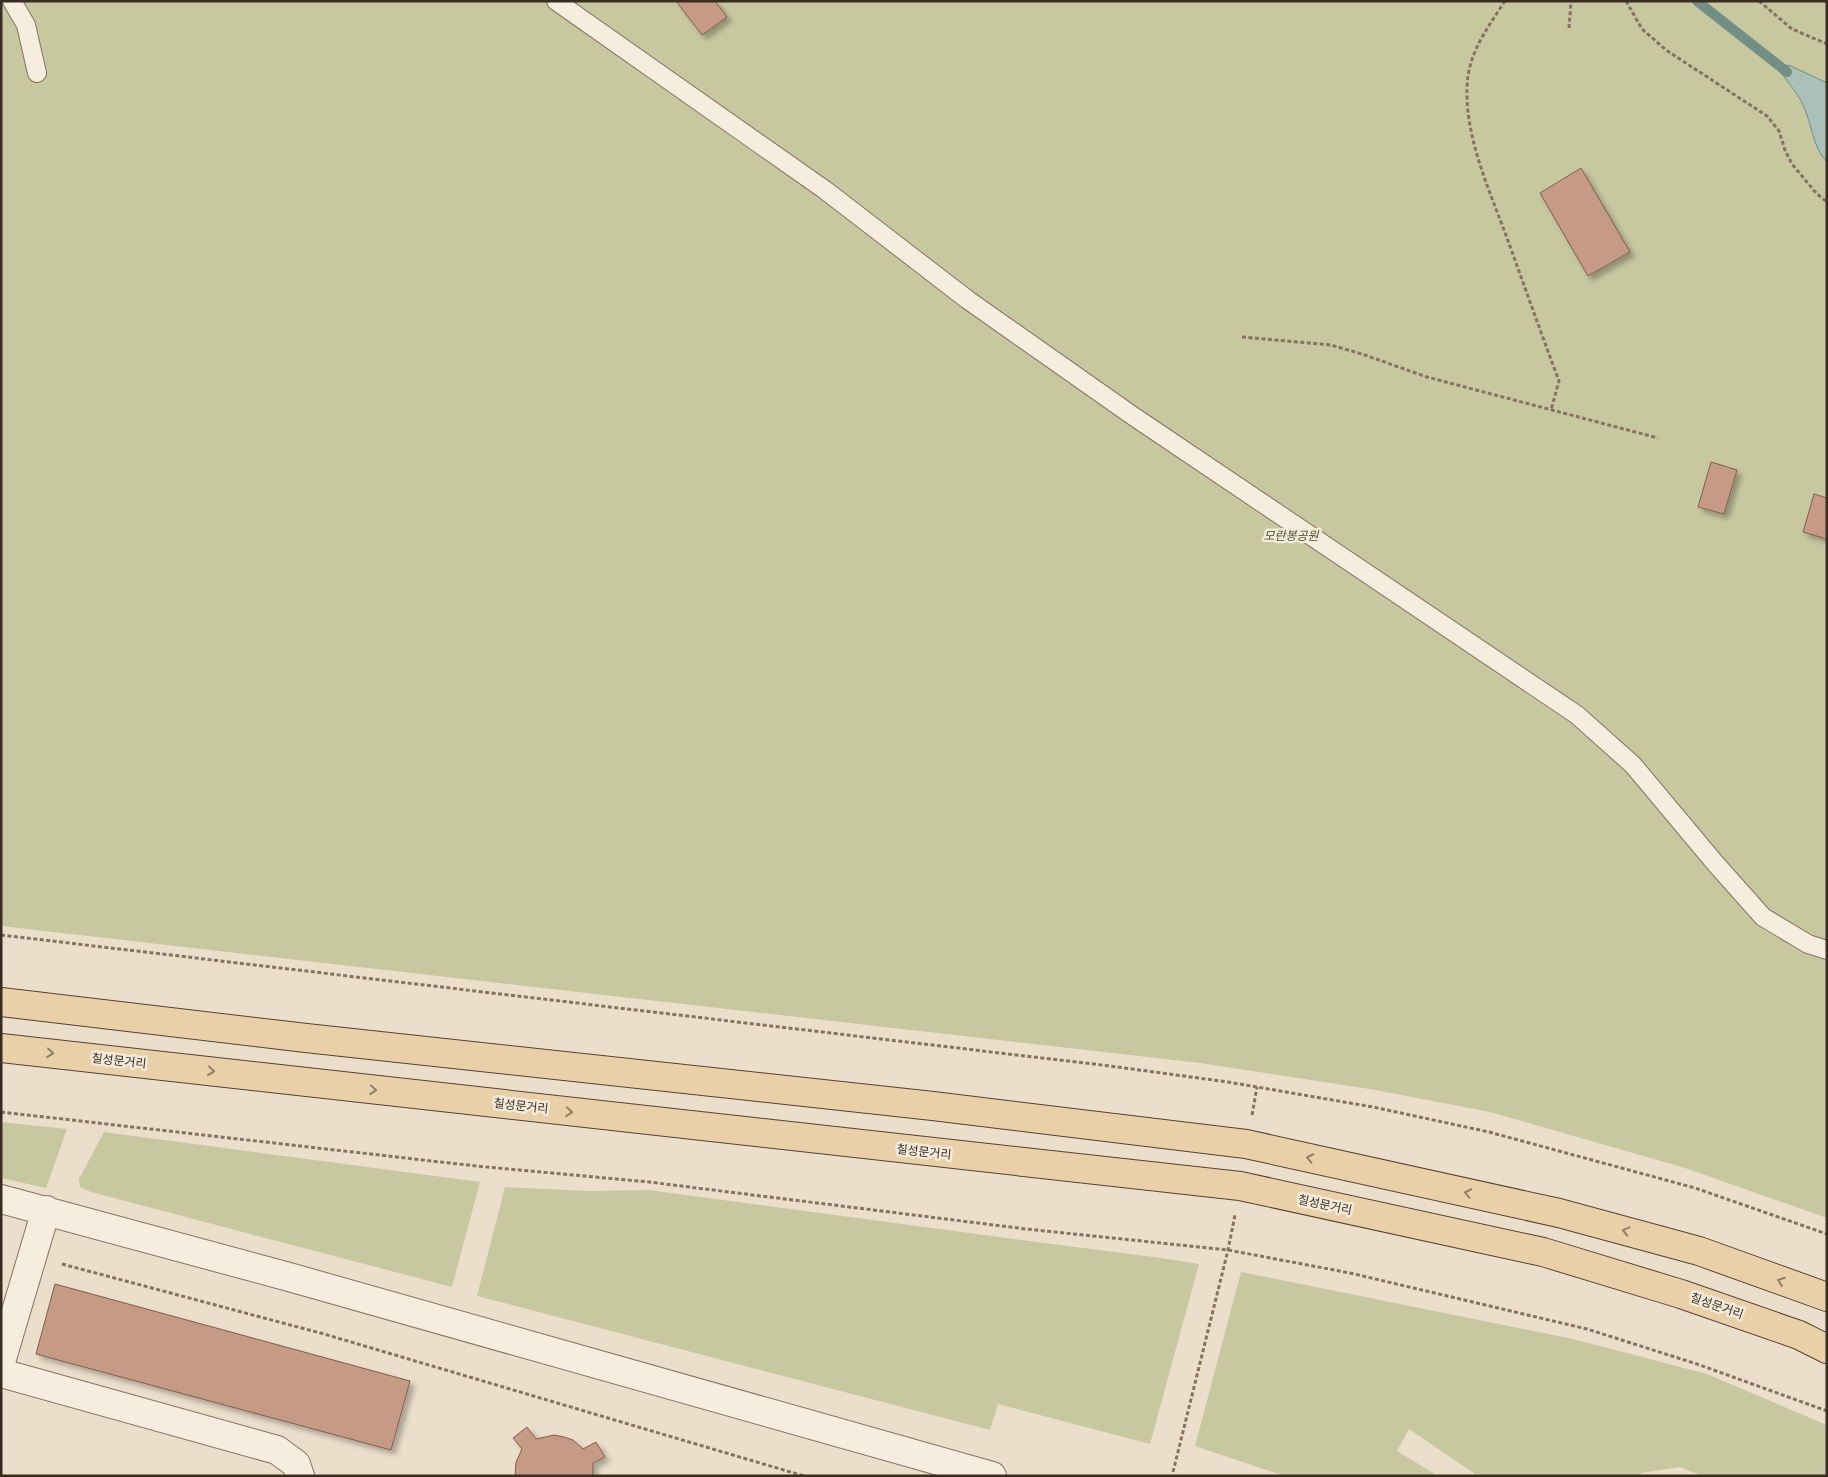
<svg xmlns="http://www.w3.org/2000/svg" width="1828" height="1477" font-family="'Noto Serif','Noto Sans KR',serif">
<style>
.green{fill:#c7c8a0}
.water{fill:#abc0b9;stroke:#728e85}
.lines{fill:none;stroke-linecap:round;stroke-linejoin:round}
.stream{stroke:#728e85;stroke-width:10}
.building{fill:#c59b85;stroke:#835c49;filter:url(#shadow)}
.service-casing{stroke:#867261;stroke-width:20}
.minor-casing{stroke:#867261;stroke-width:30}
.primary-casing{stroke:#554134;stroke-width:30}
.path{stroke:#867261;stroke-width:3;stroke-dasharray:4 2.5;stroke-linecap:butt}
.service{stroke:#f6edde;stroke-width:18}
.minor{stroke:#f6edde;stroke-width:28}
.primary{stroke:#e9d0a8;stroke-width:28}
.oneway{stroke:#917e66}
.labels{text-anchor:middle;stroke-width:5;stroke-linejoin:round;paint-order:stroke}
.park-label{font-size:12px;font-style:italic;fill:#4c532b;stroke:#f3eada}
.street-label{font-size:12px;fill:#392c23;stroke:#f3eada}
</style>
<defs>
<filter id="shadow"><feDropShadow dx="4.5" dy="4.5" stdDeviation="2.5" flood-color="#0004"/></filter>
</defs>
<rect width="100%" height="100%" fill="#ebdfcb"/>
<path class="green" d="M1,1H1827V1218L1685,1168L1490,1112L1370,1089L1200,1063L1,926Z
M1,1122L67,1129L46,1188L1,1178Z
M104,1132L480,1182L452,1287L91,1192L80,1187L79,1179Z
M505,1187L589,1191L649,1190L1029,1241L1161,1258L1199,1264L1150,1444L998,1404L990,1430L477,1296Z
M1241,1272L1573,1339L1707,1374L1827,1425V1476H1702L1680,1467L1641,1473L1639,1476H1478L1409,1429L1397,1451L1438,1476H1285L1195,1446Z"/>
<path class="water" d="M1774,63L1791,66L1827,83V162C1812,147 1812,123 1803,105C1796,90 1783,77 1774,63Z"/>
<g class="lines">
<path class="stream" d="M1697,1L1787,72"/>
</g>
<path class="building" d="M676,1H715L727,17L702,35Z
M1581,168L1630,252L1588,276L1540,193Z
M1711,462L1737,470L1724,514L1698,507Z
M1814,494L1827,498V539L1803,532Z
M55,1284L410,1381L391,1450L36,1354Z
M527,1427L536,1439L554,1435L564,1437L573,1440L583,1449L596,1442L605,1457L593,1463V1476H515L516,1462L522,1449L513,1438Z"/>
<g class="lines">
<defs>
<path id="service" d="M12,1L26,25L37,73
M556,1L825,190L968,300L1133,416L1577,715L1633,765L1715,863L1763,917L1808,944L1827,950"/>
<path id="minor" d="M1,1199L289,1277L992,1476
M1,1362L46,1210
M1,1373L277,1450L296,1464L300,1476"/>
<path id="primary" d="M1,1002L306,1038L933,1106L1246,1144L1559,1213L1699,1251L1827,1297
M1,1048L1240,1186L1543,1252L1681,1294L1799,1335L1827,1349"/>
</defs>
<use href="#service" class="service-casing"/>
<use href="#minor" class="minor-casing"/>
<use href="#primary" class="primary-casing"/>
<path class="path" d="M1505,1C1490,24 1472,48 1468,76C1461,129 1489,189 1507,238C1524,285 1541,333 1559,381L1551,410
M1626,1L1642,29L1666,50L1767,116L1779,131L1785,150L1792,164L1816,193L1827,202
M1759,1L1792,29L1827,44
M1569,28L1571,1
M1242,337L1331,345L1362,354L1427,377L1658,438
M1,935L1110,1066L1228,1082L1373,1107L1489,1132L1695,1188L1827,1234
M1,1112L476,1166L649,1182L1026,1229L1228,1250L1350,1273L1587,1329L1697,1364L1827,1411
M1252,1115L1257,1087
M62,1264L324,1334L804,1476
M1173,1472L1228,1250L1235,1215"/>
<use href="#service" class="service"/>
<use href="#minor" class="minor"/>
<use href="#primary" class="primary"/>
</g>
<defs><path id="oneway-chevron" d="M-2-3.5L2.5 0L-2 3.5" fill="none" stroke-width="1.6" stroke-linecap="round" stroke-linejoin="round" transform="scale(1.25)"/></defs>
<g class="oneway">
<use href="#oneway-chevron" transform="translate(50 1053) rotate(6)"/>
<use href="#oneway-chevron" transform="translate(211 1071) rotate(6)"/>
<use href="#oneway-chevron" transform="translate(373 1090) rotate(6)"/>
<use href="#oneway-chevron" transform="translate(569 1112) rotate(6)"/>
<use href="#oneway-chevron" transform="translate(1310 1158) rotate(-168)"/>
<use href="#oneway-chevron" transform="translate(1468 1193) rotate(-168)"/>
<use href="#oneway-chevron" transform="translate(1626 1231) rotate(-165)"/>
<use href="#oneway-chevron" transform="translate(1781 1281) rotate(-160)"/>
</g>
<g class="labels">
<g class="park-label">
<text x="1291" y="540">모란봉공원</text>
</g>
<g class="street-label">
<text transform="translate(119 1061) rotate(6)" y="4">칠성문거리</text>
<text transform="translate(521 1106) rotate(6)" y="4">칠성문거리</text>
<text transform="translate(924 1152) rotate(6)" y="4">칠성문거리</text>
<text transform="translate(1325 1205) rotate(12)" y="4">칠성문거리</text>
<text transform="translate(1717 1306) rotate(19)" y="4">칠성문거리</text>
</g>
</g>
<rect width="1828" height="1477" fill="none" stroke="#392c23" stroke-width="5"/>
</svg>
